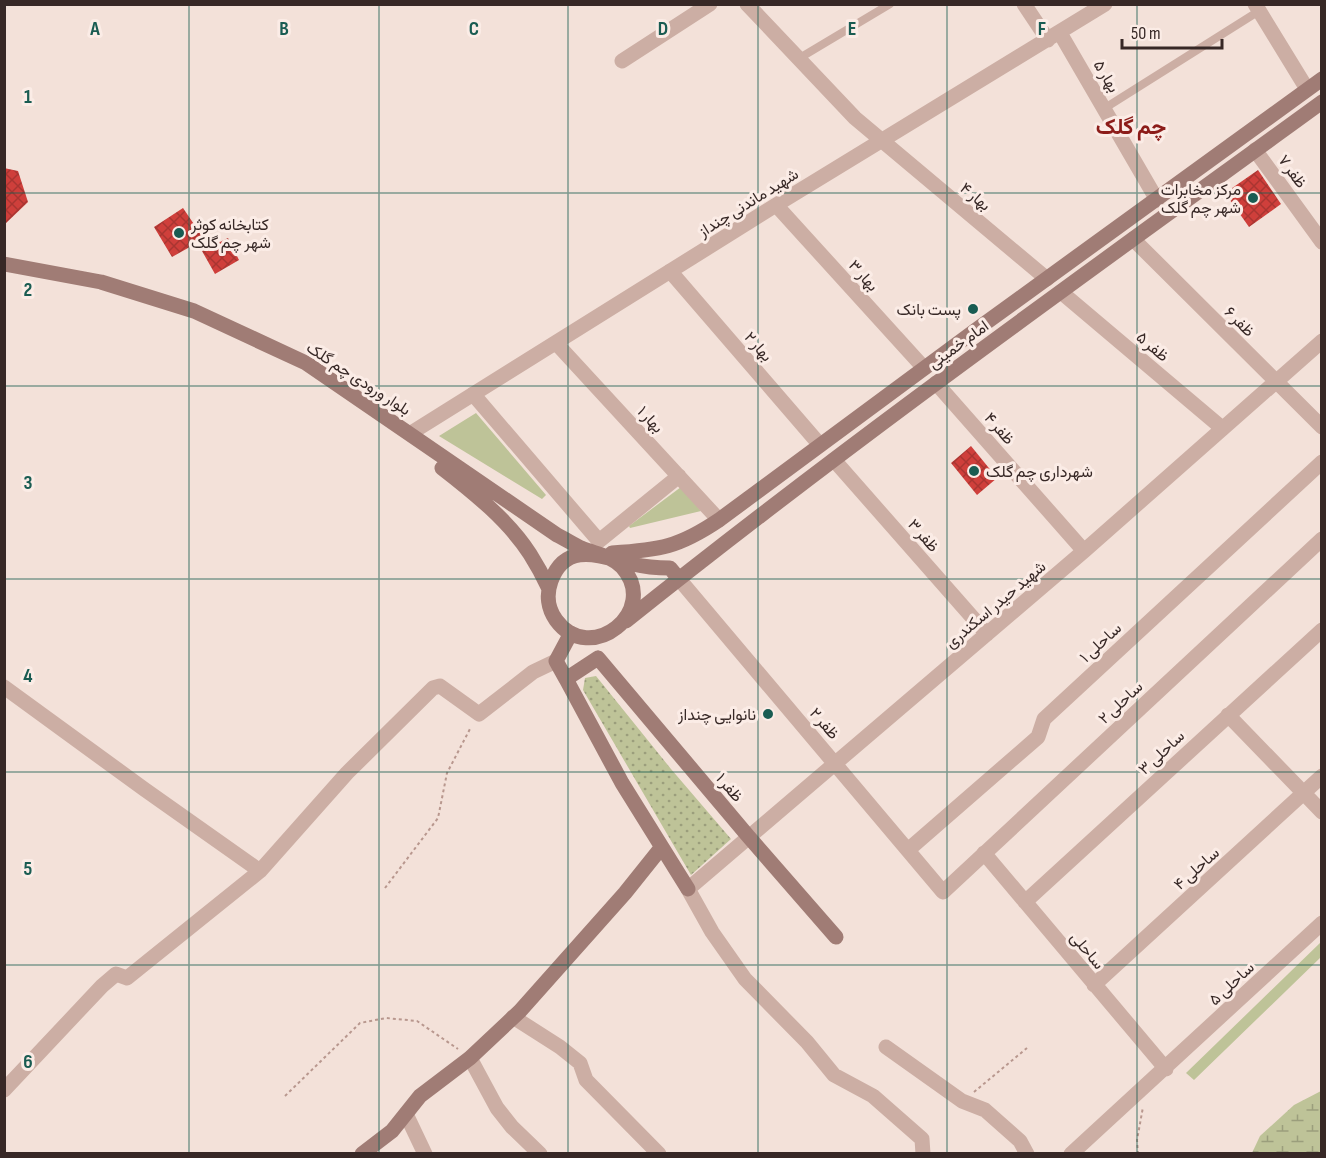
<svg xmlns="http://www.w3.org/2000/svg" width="1326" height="1158" font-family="'Sofia Sans Condensed',Vazirmatn,sans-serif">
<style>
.grass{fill:#bec398}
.wetland{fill:url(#wetland-marsh)}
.park{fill:url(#park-dots)}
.building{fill:url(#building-cross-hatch)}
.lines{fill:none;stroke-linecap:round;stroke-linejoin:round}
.path{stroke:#b8978e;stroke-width:2;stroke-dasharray:3 3;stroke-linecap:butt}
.lane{stroke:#ccaea4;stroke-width:8}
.street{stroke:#ccaea4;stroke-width:15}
.secondary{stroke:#a07c75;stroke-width:15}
.grid{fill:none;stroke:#195c52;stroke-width:1.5;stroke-opacity:0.55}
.poi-dot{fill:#195c52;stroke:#fbece6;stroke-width:2}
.labels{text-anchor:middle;stroke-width:6;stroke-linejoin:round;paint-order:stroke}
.street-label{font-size:16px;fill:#372826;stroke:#fbece6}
.poi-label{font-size:16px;fill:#372826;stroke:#fbece6;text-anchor:end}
.district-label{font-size:22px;font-weight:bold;fill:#8c1c19;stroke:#fbece6}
.grid-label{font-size:20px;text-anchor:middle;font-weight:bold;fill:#195c52;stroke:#fbece6;stroke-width:6;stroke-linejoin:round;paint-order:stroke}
</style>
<defs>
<pattern id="wetland-marsh" width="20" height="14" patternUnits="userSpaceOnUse" patternTransform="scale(1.5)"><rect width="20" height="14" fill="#bec398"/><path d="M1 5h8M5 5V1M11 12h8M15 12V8" fill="none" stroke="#9b9e7c"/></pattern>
<pattern id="park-dots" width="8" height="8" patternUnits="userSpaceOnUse" patternTransform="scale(1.5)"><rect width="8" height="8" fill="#bec398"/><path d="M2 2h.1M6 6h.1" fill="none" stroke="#9b9e7c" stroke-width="1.8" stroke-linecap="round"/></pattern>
<pattern id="building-cross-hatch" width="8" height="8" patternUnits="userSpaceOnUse" patternTransform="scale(1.5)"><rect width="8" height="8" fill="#cf3f3b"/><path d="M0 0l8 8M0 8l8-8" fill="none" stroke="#a93531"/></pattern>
</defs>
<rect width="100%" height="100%" fill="#f3e1d9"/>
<path class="grass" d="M476,413L546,495L542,499L439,436Z
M681,487L701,511L630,528L629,526Z
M1321,942V957L1194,1080L1186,1073Z"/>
<path class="wetland" d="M1321,1091V1153H1252L1260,1136L1294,1105Z"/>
<path class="park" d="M596,676L671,769L731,839L691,875L583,690L585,678Z"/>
<path class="building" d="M4,168L18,171L28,202L4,225Z
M1258,170L1281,204L1249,227L1225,193Z
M183,208L204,239L172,257L154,227Z
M228,238L239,260L215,274L202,251Z
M971,446L997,478L977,495L951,463Z"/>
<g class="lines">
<path class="path" d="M385,888L438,818L447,773L471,727
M974,1092L1027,1048
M285,1096L360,1023L386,1018L417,1021L458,1049
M1138,1154L1137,1140L1143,1107"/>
<path class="lane" d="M798,59L890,4
M1105,108L1259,11"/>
<path class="street" d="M747,4L855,118L1047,279
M1024,4L1048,40
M1255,4L1307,89
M1060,33L1157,200
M622,61L710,4
M1255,150L1322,242
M776,205L924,368
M1133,239L1322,427
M670,271L820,445
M1061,292L1222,428
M556,343L719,520
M936,383L1084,551
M473,394L599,541L679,476
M411,433L776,205L1105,4
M834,460L987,634
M679,579L943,892L1322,539
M4,687L144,789L260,871
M1228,715L1322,812
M908,850L1038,737L1044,719L1322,462
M984,853L1166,1069
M1025,902L1322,630
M1094,985L1322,776
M513,1017L560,1047L580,1063L586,1080L659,1154
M886,1047L962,1101L985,1110L1020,1141L1027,1154
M470,1058L497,1108L512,1127L540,1154
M4,1090L102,986L116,974L127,978L260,871L347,773L433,688L440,686L479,714L533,672L556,661
M406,1114L425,1154
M923,1154L922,1139L873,1096L834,1075L807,1042L745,979L712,932L688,889L1084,551L1322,341
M1071,1154L1322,923"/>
<path class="secondary" d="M4,264L101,282L194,311L306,363L557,535C565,539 573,544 581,548C595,554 611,555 622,567C661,611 590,667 556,620C548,609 546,595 551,581C566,540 602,557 633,564C645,567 657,568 670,568L679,579
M442,468C473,492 509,521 530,554C537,565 543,576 548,587
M612,553C660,550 679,547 719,520L980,327L1322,79
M626,621C852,440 1088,272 1322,102
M598,658L748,836L836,937
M598,658L566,679L622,783L688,889
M566,679L556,661L571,633
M362,1154L392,1131L420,1096L470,1058L520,1011L625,893L661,848"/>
</g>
<path class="grid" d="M189,4V1154M379,4V1154M568,4V1154M758,4V1154M947,4V1154M1137,4V1154M4,193H1322M4,386H1322M4,579H1322M4,772H1322M4,965H1322"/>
<g class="poi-dot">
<circle cx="1253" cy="198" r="6"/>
<circle cx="179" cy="233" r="6"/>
<circle cx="973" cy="309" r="6"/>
<circle cx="974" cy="471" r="6"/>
<circle cx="768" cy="714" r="6"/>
</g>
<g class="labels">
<g class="street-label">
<text transform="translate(1107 76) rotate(59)" y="6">بهار ۵</text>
<text transform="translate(1293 171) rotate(54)" y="6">ظفر ۷</text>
<text transform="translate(976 196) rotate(40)" y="6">بهار ۴</text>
<text transform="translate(748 202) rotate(-32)" y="6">شهید ماندنی چنداز</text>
<text transform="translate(864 275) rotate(48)" y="6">بهار ۳</text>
<text transform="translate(1240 321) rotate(45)" y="6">ظفر ۶</text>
<text transform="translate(958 344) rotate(-36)" y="6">امام خمینی</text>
<text transform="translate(759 346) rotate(49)" y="6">بهار ۲</text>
<text transform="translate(1153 346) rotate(40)" y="6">ظفر ۵</text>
<text transform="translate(359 378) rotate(33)" y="6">بلوار ورودی چم گلک</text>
<text transform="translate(651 419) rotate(47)" y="6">بهار ۱</text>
<text transform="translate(1000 428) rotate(49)" y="6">ظفر ۴</text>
<text transform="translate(924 535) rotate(49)" y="6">ظفر ۳</text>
<text transform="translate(995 604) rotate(-40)" y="6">شهید حیدر اسکندری</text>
<text transform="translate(1100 642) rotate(-43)" y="6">ساحلی ۱</text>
<text transform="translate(1120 702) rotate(-43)" y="6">ساحلی ۲</text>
<text transform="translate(825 723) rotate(49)" y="6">ظفر ۲</text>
<text transform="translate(1161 752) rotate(-43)" y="6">ساحلی ۳</text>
<text transform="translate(730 787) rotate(50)" y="6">ظفر ۱</text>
<text transform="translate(1196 868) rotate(-42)" y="6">ساحلی ۴</text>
<text transform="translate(1088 950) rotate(50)" y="6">ساحلی</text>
<text transform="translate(1231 983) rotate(-43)" y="6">ساحلی ۵</text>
</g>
<g class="poi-label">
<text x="1241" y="195">مرکز مخابرات<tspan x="1241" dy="18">شهر چم گلک</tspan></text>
<text x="191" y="230" text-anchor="start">کتابخانه کوثر<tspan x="191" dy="18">شهر چم گلک</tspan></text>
<text x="961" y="315">پست بانک</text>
<text x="986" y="477" text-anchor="start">شهرداری چم گلک</text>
<text x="756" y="720">نانوایی چنداز</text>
</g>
<g class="district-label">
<text x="1131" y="134">چم گلک</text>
</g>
</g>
<g class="grid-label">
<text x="95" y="35">A</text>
<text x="284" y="35">B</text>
<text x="474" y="35">C</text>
<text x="663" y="35">D</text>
<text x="852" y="35">E</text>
<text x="1042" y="35">F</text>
<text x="28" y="103">1</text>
<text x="28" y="296">2</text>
<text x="28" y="489">3</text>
<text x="28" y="682">4</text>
<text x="28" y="875">5</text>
<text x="28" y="1068">6</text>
</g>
<rect width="1326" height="1158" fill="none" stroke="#372826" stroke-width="12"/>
<path d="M1122 39v9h100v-9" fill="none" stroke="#372826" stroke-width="3"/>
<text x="1131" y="39" font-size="18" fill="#372826" stroke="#fbece6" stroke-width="4.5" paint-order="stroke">50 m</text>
</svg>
